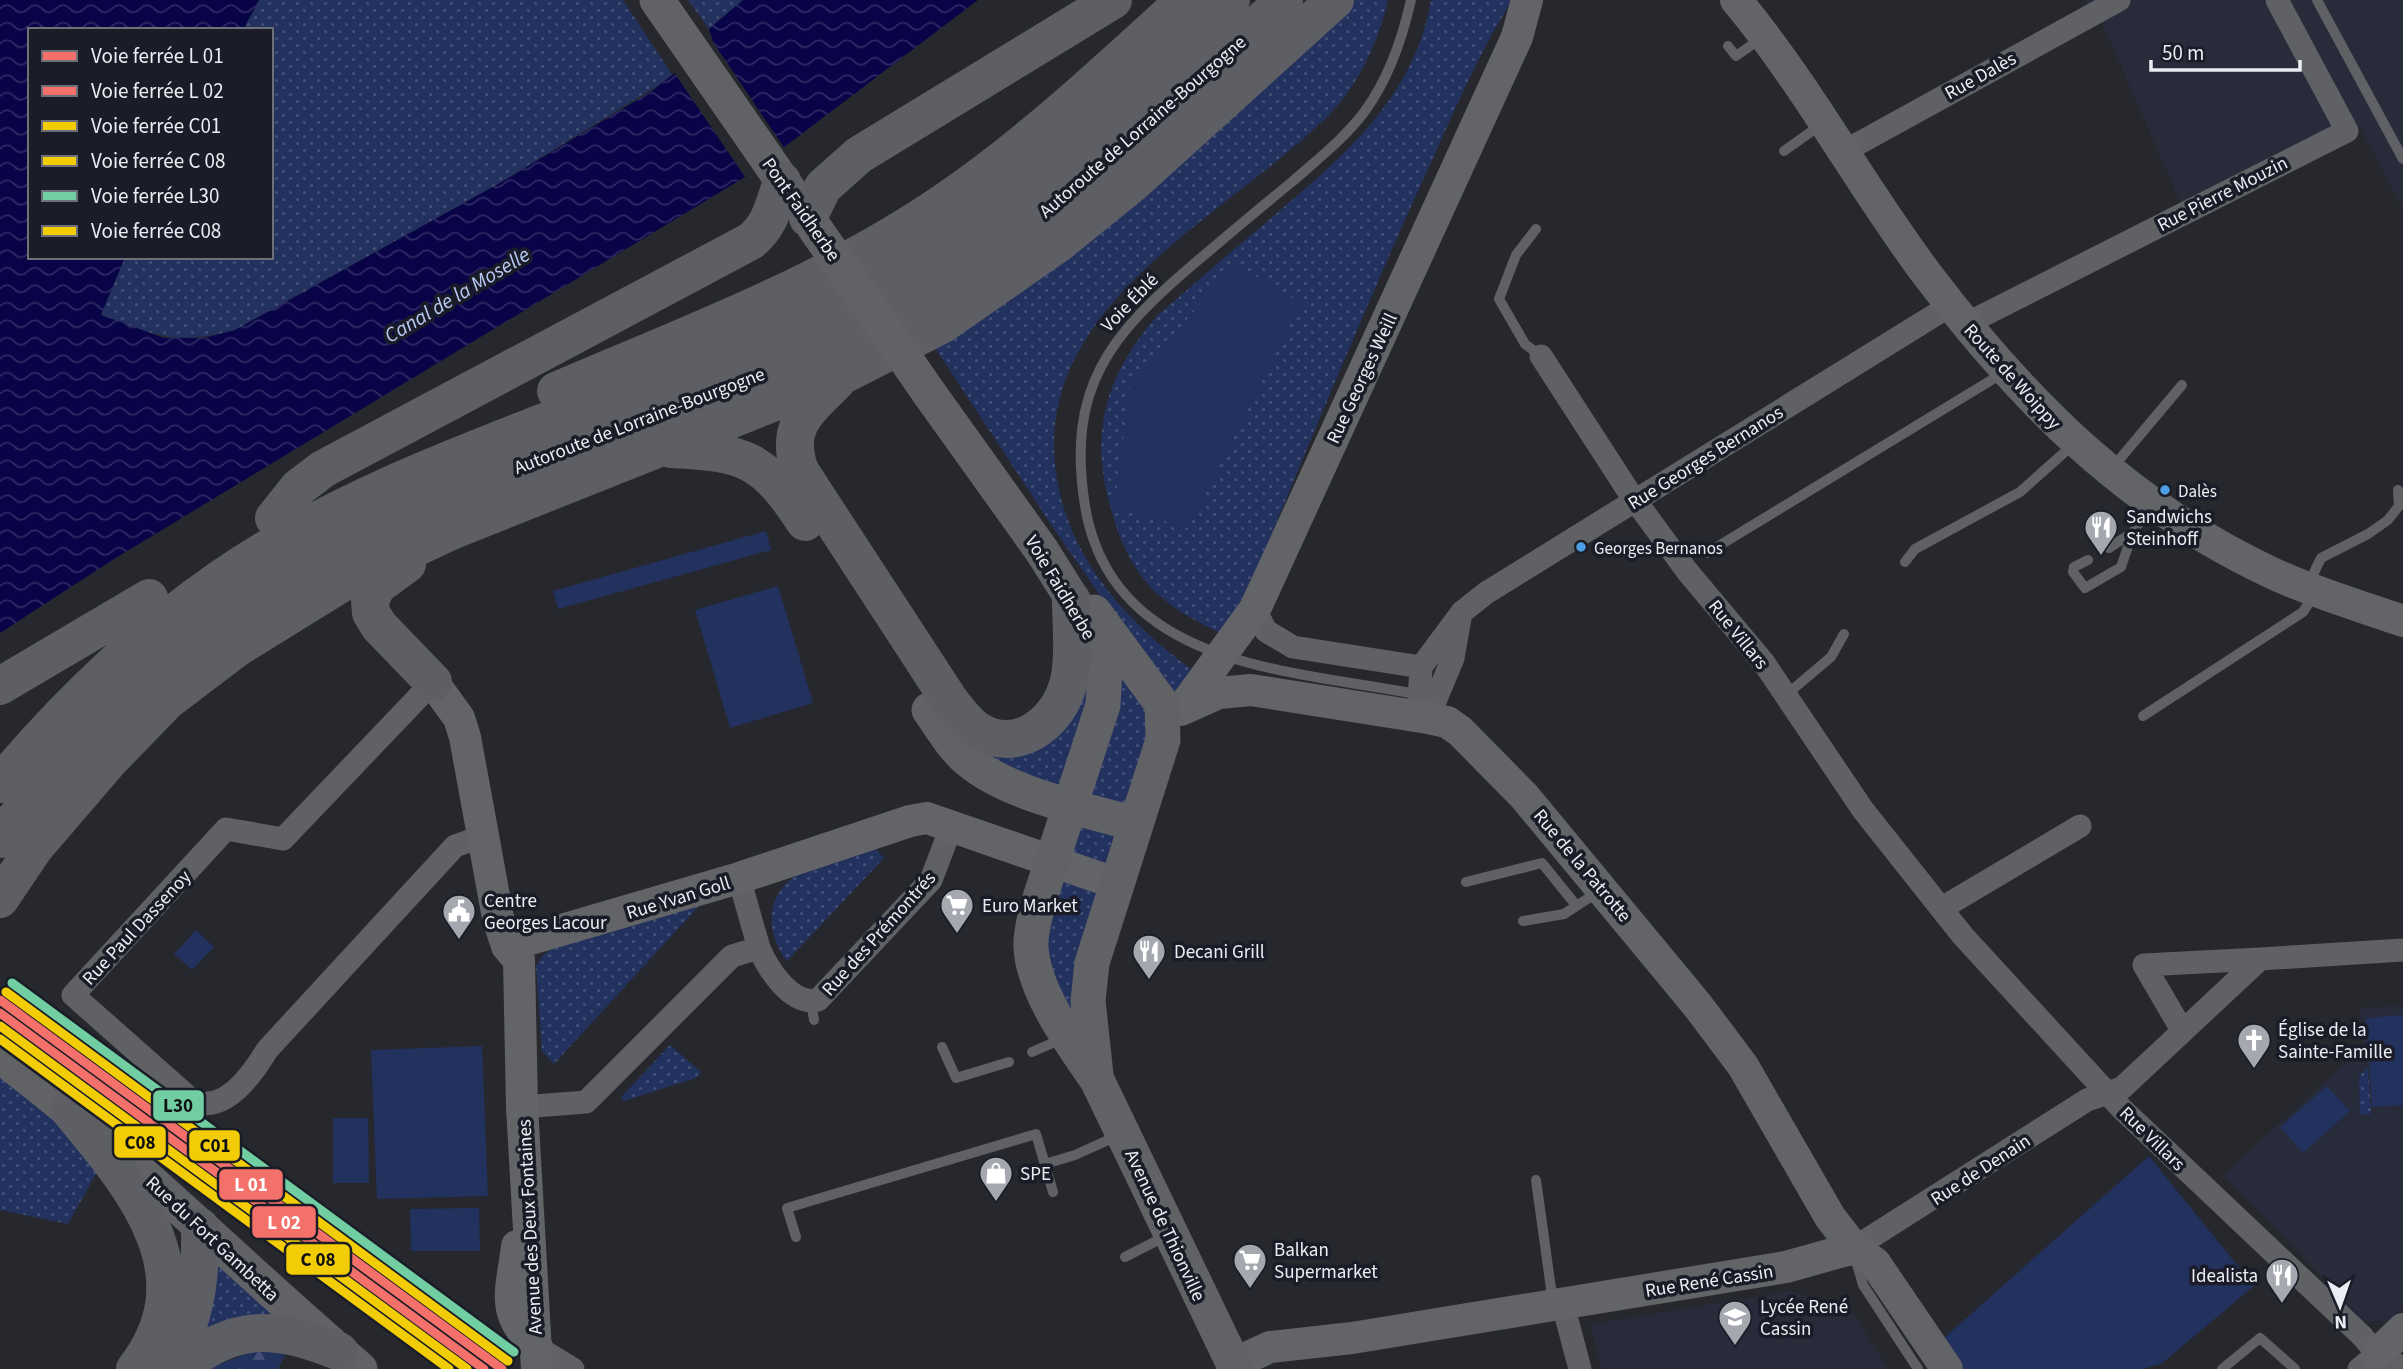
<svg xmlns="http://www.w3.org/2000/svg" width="2403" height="1369" font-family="'Source Sans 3',sans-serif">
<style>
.built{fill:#272b3a}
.grass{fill:url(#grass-dots)}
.forest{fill:url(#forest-firs)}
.park{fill:#23315e}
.water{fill:url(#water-waves)}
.pier{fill:#26282e}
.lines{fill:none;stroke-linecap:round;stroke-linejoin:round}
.lane{stroke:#606164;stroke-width:10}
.street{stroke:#606164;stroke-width:23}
.secondary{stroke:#626467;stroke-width:32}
.primary{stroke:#616265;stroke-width:35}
.highway{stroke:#5d5f64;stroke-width:38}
.primary-bridge{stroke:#616265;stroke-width:35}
.rail-1-casing{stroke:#1a1d27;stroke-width:14}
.rail-2-casing{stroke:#1a1d27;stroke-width:14}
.rail-3-casing{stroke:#1a1d27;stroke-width:14}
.rail-4-casing{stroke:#1a1d27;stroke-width:14}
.rail-5-casing{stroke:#1a1d27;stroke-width:14}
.rail-6-casing{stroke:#1a1d27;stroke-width:14}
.rail-1{stroke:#f4716b;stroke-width:9}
.rail-2{stroke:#f4716b;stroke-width:9}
.rail-3{stroke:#f2cc05;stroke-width:9}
.rail-4{stroke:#f2cc05;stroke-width:9}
.rail-5{stroke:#71cea3;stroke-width:9}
.rail-6{stroke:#f2cc05;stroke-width:9}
.bus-dot{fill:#4d9ee5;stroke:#1a1d27;stroke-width:2.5}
.labels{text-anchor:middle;stroke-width:7;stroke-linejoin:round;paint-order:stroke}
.bus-label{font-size:17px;fill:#eaedf4;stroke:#1a1d27;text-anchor:start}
.street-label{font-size:19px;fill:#eaedf4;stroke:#1a1d27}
.poi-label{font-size:19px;fill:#eaedf4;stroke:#1a1d27;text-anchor:start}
.water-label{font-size:21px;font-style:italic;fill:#b9caf5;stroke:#1a1d27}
.line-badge{stroke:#1a1d27;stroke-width:2.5}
.badge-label{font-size:19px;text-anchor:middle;font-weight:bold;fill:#fff}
.pale-badge-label{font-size:19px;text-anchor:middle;font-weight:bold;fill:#111}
</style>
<defs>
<pattern id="grass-dots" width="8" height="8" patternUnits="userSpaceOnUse" patternTransform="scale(1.75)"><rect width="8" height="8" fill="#23315e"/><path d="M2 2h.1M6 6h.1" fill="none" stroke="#434f76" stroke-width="1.8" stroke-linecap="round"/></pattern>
<pattern id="forest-firs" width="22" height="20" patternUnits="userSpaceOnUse" patternTransform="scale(1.75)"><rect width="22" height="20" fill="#23315e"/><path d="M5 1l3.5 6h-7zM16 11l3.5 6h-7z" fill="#434f76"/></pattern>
<pattern id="water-waves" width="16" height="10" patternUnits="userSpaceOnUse" patternTransform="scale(1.75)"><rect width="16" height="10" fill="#090448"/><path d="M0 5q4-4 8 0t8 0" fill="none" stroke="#2d2963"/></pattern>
</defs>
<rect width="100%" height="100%" fill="#26282e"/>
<path class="built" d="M2085,0H2403V208L2359,127L2183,209L2097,11L2092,2L2087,4Z
M2403,1006V1308L2387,1321L2365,1322L2223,1175L2364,1046L2360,1008Z
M1791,1291L1853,1313L1889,1369H1602L1590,1324Z"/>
<path class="grass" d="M259,0H623L673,76L500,183L235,330C174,346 158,336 101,315L125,257H271V30H243Z
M688,0H743L709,29Z
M1342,0H1388C1379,41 1358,86 1328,116C1220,223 1017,311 1060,494C1077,567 1132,626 1191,669L1172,700L1052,526L932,343Z
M1431,0H1512C1473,63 1445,133 1414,200C1351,340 1293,483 1234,625L1223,634C1153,602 1127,573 1108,498C1090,427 1109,371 1157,316C1196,282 1235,248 1275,215C1345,155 1415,96 1431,0Z
M1099,654L1162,704L1103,924L1097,1080L1036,969L1070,805L1006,783L978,731L1011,740Z
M875,848L884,858L787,961C766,935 764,895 797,875C816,863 852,855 875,848Z
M694,903L698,907L554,1064L542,1051L536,966L543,955L556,946Z
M670,1045L701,1072L696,1078L624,1101L621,1097Z
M2368,1068L2371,1114L2360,1115L2359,1076Z
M0,1075L71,1132L101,1165L68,1224L0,1210Z
M210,1252L284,1322L188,1349Z"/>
<path class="forest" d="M260,1348L287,1351L278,1369H208Z"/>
<path class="park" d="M1234,264L1301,303L1188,528L1114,507L1130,386Z
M766,531L771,550L558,609L553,591Z
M778,586L813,703L730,728L695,610Z
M196,930L214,947L192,970L174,954Z
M2403,1015V1105L2372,1107L2366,1018Z
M482,1046L488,1196L377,1199L371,1050Z
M2327,1086L2350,1111L2303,1153L2280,1127Z
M333,1118H368L369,1183H333Z
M2149,1156L2254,1286L2161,1364L2142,1369H1963L1944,1338Z
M479,1208L480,1251H411L410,1209Z"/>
<path class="water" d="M0,0H259L243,30H30V257H125L101,315L164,338H204L235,330L500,183L652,91L713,42L709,29L743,0H978L745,177L114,559L0,633Z"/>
<path class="pier" d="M705,30L785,149L745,177L673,71L710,40Z"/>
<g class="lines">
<path class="lane" d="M1411,0C1402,40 1389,78 1365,111C1345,138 1318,159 1293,181C1260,208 1228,235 1196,262C1110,335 1066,387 1085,506C1112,669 1294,670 1421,695
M2317,0L2403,159
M1728,46L1736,56L1763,37
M1784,151L1822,124
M1536,229L1516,255L1499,299L1525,344L1541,356
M2113,467L2182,385
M2109,548L2133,532
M1707,553L2003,373
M2088,560L2074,567L2073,572L2085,588L2121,567L2133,532L2151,506
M1905,562L1915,549L2020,492L2075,443
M2308,585L2321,558L2368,534L2388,520L2399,506L2398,490
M1786,695L1831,657L1844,634
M2143,716L2303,612L2315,593
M1466,882L1542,863L1575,904
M1523,921L1564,914L1598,892
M811,1001L814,1020
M942,1047L956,1078L1009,1062
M1032,1052L1064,1038
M1045,1164L1075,1155L1117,1136
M1536,1180L1553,1303
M796,1237L787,1208L1036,1134L1053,1192
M1125,1257L1166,1236
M1855,1257L1863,1285L1918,1369
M2222,1369L2260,1338L2295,1369"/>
<path class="street" d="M1843,152L2119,0
M1966,324L2347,131L2277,0
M1541,356L1629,492L1687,571L1764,663L1863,810L1963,936L2121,1108L2362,1336L2377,1354L2403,1368
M1255,609L1266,631L1293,647L1421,667
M433,682L283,839L226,829L73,995L194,1102C226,1112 252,1075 267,1050L455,846L483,836
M1418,717L1421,667L1462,612L1486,593L1951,305
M1428,718L1453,658L1460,618
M739,878L759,948
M1942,908L2080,826
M2182,1030L2144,965L2260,959
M522,1107L586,1102L732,956L759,948C768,969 791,1006 818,1000L931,880L952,825
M1854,1248L2087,1100L2122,1088L2260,959L2403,950
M1563,1305L1580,1369
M537,1347L573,1369
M2359,1369L2377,1354"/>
<path class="secondary" d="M1736,0C1807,85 1860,185 1926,273C2023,401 2126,505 2274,574C2315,593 2360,606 2403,621
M433,682L459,718L465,737L498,918L507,946L739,878L910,821L927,818L1115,883
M1182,709L1255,609L1517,37L1527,0
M1181,710L1219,693L1251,690L1428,718L1447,722L1460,731L1524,796L1698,1006L1743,1066L1830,1217L1854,1248L1875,1263L1947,1369
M507,946L519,960L522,1107L537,1369
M517,1246C512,1291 499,1312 537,1347
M2377,1354L2403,1329
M1233,1364L1270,1347L1352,1338L1786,1267L1854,1248"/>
<path class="primary" d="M657,0L799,205
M929,393L1042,551L1086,621L1105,671L1103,705L1038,904C1035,918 1030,932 1031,947C1033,991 1072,1044 1097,1080L1236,1369
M1094,612L1162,704L1163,740L1092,963L1088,1001L1096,1075
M929,710C941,727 953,748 969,761C1010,795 1084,809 1134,824
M0,1056C127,1152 239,1266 360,1369"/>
<path class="highway" d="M808,218L823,187L859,155L1113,0
M836,382C807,411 784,427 800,471L948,698C957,710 965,722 977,730C1016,755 1057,724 1068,685C1075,658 1071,627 1071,599
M556,391C688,334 827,283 946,201C1032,142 1108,70 1185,0
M671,449C746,453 763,458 805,522
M274,518L298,488L323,469L751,241C771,224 774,205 782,181
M407,564L377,586L370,600L371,613L379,626L433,682
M0,686L149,598
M0,784C64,707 138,636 220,579C344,493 488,445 627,390C685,368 741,343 798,320C964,244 1101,126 1231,0
M0,839C103,697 245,588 404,515C570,439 746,391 907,302C1049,224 1166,111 1284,0
M0,899L35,847L108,762L166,702L237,648L345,581L451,531L845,374L943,324L1059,243L1133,183L1335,0
M70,1111C132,1186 209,1273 135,1369
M166,1369C196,1325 201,1279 200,1227
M179,1369C235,1322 275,1326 340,1352"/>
<path class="primary-bridge" d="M814,227L929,393"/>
<defs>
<path id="rail-1" d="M0,1000L502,1369"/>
<path id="rail-2" d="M0,1013L484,1369"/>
<path id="rail-3" d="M6,992L508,1361"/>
<path id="rail-4" d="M0,1026L467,1369"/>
<path id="rail-5" d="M12,983L514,1352"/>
<path id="rail-6" d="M0,1039L449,1369"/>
</defs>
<use href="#rail-1" class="rail-1-casing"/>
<use href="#rail-2" class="rail-2-casing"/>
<use href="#rail-3" class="rail-3-casing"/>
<use href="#rail-4" class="rail-4-casing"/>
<use href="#rail-5" class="rail-5-casing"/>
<use href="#rail-6" class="rail-6-casing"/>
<use href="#rail-1" class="rail-1"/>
<use href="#rail-2" class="rail-2"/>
<use href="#rail-3" class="rail-3"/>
<use href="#rail-4" class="rail-4"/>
<use href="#rail-5" class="rail-5"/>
<use href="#rail-6" class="rail-6"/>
</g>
<defs>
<symbol id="restaurant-pin" viewBox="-11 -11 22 30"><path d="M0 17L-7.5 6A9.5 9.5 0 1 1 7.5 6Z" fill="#a5a8af" stroke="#1a1d27"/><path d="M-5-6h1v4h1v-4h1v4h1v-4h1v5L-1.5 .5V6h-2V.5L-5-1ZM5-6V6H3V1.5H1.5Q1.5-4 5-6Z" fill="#fff"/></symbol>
<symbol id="supermarket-pin" viewBox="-11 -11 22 30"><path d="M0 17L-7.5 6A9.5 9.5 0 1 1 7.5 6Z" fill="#a5a8af" stroke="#1a1d27"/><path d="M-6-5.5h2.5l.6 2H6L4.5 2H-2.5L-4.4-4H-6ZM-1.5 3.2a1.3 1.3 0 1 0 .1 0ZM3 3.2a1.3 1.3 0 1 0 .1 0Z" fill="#fff"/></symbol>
<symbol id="civic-pin" viewBox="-11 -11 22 30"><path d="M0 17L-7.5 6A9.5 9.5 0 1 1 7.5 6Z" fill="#a5a8af" stroke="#1a1d27"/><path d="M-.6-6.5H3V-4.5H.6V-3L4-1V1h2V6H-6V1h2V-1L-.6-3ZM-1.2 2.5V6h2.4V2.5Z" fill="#fff"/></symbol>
<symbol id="church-pin" viewBox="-11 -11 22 30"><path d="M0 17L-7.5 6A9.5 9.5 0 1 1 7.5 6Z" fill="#a5a8af" stroke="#1a1d27"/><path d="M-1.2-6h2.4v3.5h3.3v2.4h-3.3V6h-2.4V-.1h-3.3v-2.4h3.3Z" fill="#fff"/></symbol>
<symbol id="shop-pin" viewBox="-11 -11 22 30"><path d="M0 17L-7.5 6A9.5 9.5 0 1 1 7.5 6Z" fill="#a5a8af" stroke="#1a1d27"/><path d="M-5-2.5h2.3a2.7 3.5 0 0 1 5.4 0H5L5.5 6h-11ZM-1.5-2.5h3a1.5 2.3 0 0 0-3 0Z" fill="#fff"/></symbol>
<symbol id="school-pin" viewBox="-11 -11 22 30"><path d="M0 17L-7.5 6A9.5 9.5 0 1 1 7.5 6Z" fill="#a5a8af" stroke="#1a1d27"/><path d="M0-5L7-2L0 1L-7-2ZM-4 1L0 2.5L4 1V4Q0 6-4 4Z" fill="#fff"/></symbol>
</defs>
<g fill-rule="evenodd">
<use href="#restaurant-pin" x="2082" y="508" width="38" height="52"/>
<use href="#supermarket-pin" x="938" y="886" width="38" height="52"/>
<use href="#civic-pin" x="440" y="892" width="38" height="52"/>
<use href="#restaurant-pin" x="1130" y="932" width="38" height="52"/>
<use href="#church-pin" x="2235" y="1021" width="38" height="52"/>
<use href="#shop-pin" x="977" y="1154" width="38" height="52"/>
<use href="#supermarket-pin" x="1231" y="1241" width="38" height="52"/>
<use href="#restaurant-pin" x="2263" y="1256" width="38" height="52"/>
<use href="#school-pin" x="1716" y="1298" width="38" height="52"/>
</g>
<g class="bus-dot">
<circle cx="2165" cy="490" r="6"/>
<circle cx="1581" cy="547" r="6"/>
</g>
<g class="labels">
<g class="bus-label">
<text x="2178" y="497">Dalès</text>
<text x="1594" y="554">Georges Bernanos</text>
</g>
<g class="street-label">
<text transform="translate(1980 75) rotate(-29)" y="7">Rue Dalès</text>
<text transform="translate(1142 126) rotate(-41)" y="7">Autoroute de Lorraine-Bourgogne</text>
<text transform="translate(2222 193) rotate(-27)" y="7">Rue Pierre Mouzin</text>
<text transform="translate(802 209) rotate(55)" y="7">Pont Faidherbe</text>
<text transform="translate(1129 302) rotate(-46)" y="7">Voie Éblé</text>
<text transform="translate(2013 376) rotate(48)" y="7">Route de Woippy</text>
<text transform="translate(1361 378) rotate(-65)" y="7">Rue Georges Weill</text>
<text transform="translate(639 420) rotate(-21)" y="7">Autoroute de Lorraine-Bourgogne</text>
<text transform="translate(1705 457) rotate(-32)" y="7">Rue Georges Bernanos</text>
<text transform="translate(1061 587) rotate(59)" y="7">Voie Faidherbe</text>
<text transform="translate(1739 634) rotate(51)" y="7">Rue Villars</text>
<text transform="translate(1583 865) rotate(50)" y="7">Rue de la Patrotte</text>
<text transform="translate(678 897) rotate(-17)" y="7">Rue Yvan Goll</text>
<text transform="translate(136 927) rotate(-47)" y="7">Rue Paul Dassenoy</text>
<text transform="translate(878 933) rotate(-48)" y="7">Rue des Prémontrés</text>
<text transform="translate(2153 1138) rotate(44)" y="7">Rue Villars</text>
<text transform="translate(1980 1169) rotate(-33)" y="7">Rue de Denain</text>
<text transform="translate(1166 1225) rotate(65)" y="7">Avenue de Thionville</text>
<text transform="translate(529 1227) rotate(-93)" y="7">Avenue des Deux Fontaines</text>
<text transform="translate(213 1238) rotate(43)" y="7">Rue du Fort Gambetta</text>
<text transform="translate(1709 1280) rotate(-9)" y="7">Rue René Cassin</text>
</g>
<g class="poi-label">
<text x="2126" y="523">Sandwichs<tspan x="2126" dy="22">Steinhoff</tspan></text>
<text x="484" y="907">Centre<tspan x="484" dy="22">Georges Lacour</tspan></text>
<text x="982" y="912">Euro Market</text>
<text x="1174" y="958">Decani Grill</text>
<text x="2278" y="1036">Église de la<tspan x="2278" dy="22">Sainte-Famille</tspan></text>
<text x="1020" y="1180">SPE</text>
<text x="1274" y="1256">Balkan<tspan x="1274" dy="22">Supermarket</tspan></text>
<text x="2258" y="1282" text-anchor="end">Idealista</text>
<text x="1760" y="1313">Lycée René<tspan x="1760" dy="22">Cassin</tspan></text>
</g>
<g class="water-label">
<text transform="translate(457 295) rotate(-31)" y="7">Canal de la Moselle</text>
</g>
</g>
<g class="line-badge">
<rect x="152" y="1089" width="53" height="33" rx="7" fill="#71cea3"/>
<rect x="113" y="1125" width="54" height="34" rx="7" fill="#f2cc05"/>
<rect x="188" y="1129" width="53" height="33" rx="7" fill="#f2cc05"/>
<rect x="218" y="1168" width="66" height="33" rx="7" fill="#f4716b"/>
<rect x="251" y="1205" width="66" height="34" rx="7" fill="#f4716b"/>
<rect x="285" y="1243" width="66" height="33" rx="7" fill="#f2cc05"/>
</g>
<g class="badge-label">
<text x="251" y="1191">L 01</text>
<text x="284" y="1229">L 02</text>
</g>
<g class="pale-badge-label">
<text x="178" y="1112">L30</text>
<text x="140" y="1149">C08</text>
<text x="215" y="1152">C01</text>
<text x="318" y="1266">C 08</text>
</g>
<rect x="28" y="28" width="245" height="231" fill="#1a1d27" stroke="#6d7079" stroke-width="2"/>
<rect x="42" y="51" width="35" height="10" fill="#f4716b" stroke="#6d7079" stroke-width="2"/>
<text x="91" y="63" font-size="21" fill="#eaedf4">Voie ferrée L 01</text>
<rect x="42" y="86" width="35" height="10" fill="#f4716b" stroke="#6d7079" stroke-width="2"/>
<text x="91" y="98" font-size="21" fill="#eaedf4">Voie ferrée L 02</text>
<rect x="42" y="121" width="35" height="10" fill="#f2cc05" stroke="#6d7079" stroke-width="2"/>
<text x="91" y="133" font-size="21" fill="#eaedf4">Voie ferrée C01</text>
<rect x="42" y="156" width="35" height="10" fill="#f2cc05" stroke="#6d7079" stroke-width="2"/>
<text x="91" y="168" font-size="21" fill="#eaedf4">Voie ferrée C 08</text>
<rect x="42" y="191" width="35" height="10" fill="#71cea3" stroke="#6d7079" stroke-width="2"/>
<text x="91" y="203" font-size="21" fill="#eaedf4">Voie ferrée L30</text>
<rect x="42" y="226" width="35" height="10" fill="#f2cc05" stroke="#6d7079" stroke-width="2"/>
<text x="91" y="238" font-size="21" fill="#eaedf4">Voie ferrée C08</text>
<g transform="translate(2340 1306) rotate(178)" stroke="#1a1d27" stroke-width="5" paint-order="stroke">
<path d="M0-5L12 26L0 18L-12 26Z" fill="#eaedf4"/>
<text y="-10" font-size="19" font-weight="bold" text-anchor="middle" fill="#eaedf4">N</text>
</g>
<path d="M2151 60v10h149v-10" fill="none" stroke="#eaedf4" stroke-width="3.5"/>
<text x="2162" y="60" font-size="21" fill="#eaedf4" stroke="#1a1d27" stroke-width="5" paint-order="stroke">50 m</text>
</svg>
